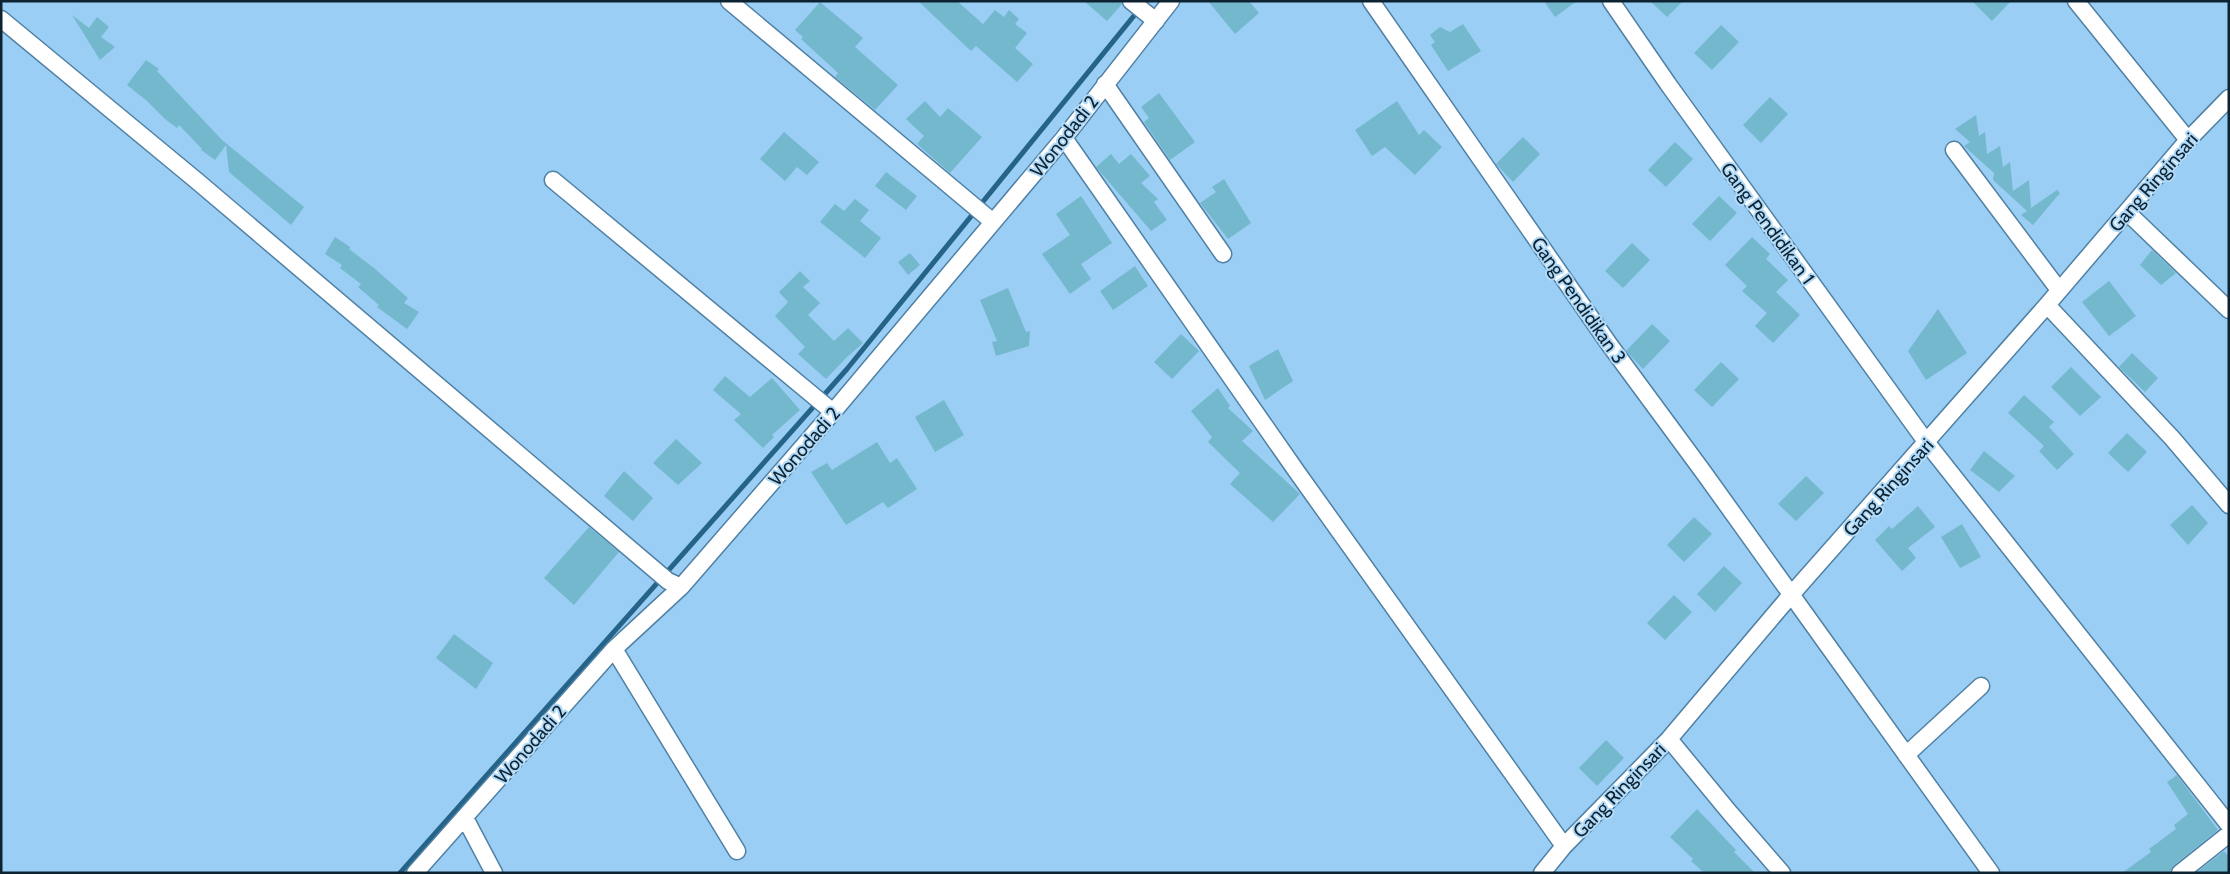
<svg xmlns="http://www.w3.org/2000/svg" width="2230" height="874" font-family="Cabin,sans-serif">
<style>
.lines{fill:none;stroke-linecap:round;stroke-linejoin:round}
.stream{stroke:#266389;stroke-width:5}
.building{fill:#74b8ce}
.minor-casing{stroke:#5081a4;stroke-width:19}
.minor{stroke:#fff;stroke-width:16}
.labels{text-anchor:middle;stroke-width:4;stroke-linejoin:round;paint-order:stroke}
.street-label{font-size:19px;fill:#0e2331;stroke:#b1daf9}
</style>
<rect width="100%" height="100%" fill="#9acef4"/>
<g class="lines">
<path class="stream" d="M400,873L847,369L1146,1"/>
</g>
<path class="building" d="M918,1H957L983,24L995,10L1004,17L1009,10L1019,19L1015,24L1027,33L1015,48L1033,64L1017,82L976,46L971,51Z
M1084,1H1121L1122,4L1107,21Z
M1208,1H1249L1259,13L1235,34Z
M1544,1H1577L1555,17Z
M1650,1H1683L1667,17Z
M1972,1H2011L1992,21Z
M820,2L863,38L855,47L898,85L875,110L835,77L838,73L801,39L803,37L795,30Z
M72,15L89,28L97,17L109,27L101,37L115,47L100,60Z
M1463,24L1481,51L1448,71L1431,45L1435,42L1430,35L1440,27L1450,32Z
M1721,25L1739,42L1712,70L1694,53Z
M146,60L159,69L157,71L222,140L304,207L291,225L229,172L226,145L215,160L201,150L202,149L179,125L177,128L165,119L147,101L127,85Z
M1159,93L1195,142L1170,160L1144,122L1149,118L1141,107Z
M1770,97L1788,114L1761,143L1743,125Z
M925,101L940,117L948,108L982,137L950,173L917,144L924,136L906,119Z
M1397,101L1419,135L1424,130L1442,147L1415,175L1385,147L1372,156L1355,130Z
M1976,115L1979,136L1985,132L1987,154L2000,146L2003,167L2010,162L2013,191L2029,180L2031,208L2057,190L2060,193L2033,225L2021,215L2027,211L1993,180L1994,173L1964,146L1970,142L1955,129Z
M784,132L819,162L807,175L797,167L785,181L760,159Z
M1523,137L1540,154L1513,182L1496,164Z
M1675,142L1693,159L1666,187L1648,170Z
M1111,154L1119,164L1131,154L1150,176L1141,183L1158,199L1154,202L1167,220L1151,231L1096,167Z
M886,172L917,196L906,210L875,186Z
M1224,179L1251,223L1228,239L1200,203L1216,192L1212,187Z
M1081,196L1112,243L1081,264L1091,279L1070,294L1042,254L1070,235L1056,214Z
M1719,196L1737,213L1710,241L1692,224Z
M855,199L869,210L860,221L881,238L865,258L820,222L835,204L844,211Z
M335,237L350,247L349,249L374,268L408,298L404,303L419,312L407,329L377,307L379,305L358,287L361,284L340,268L342,265L325,254Z
M1752,237L1770,254L1766,259L1788,280L1776,292L1800,315L1773,343L1755,326L1767,313L1742,291L1747,286L1725,265Z
M1632,243L1650,260L1623,288L1605,271Z
M2152,250L2176,273L2161,285L2140,265Z
M910,253L920,265L908,275L898,262Z
M1135,266L1148,286L1113,310L1100,291Z
M800,271L810,281L803,287L820,303L808,315L834,341L848,328L863,343L847,357L826,379L798,354L805,347L775,316L788,302L779,292Z
M2109,281L2136,316L2109,336L2082,302Z
M1008,288L1026,332L1030,331L1029,346L996,356L992,342L997,341L980,300Z
M1938,309L1967,353L1926,380L1908,351Z
M1652,324L1670,341L1643,369L1626,351Z
M1181,334L1199,351L1172,379L1154,362Z
M1278,349L1293,381L1265,400L1249,366Z
M2132,353L2158,378L2145,392L2119,367Z
M1721,362L1739,379L1712,407L1694,390Z
M2071,367L2101,397L2080,416L2051,387Z
M725,376L750,397L772,378L800,410L772,435L774,437L763,448L734,420L741,414L713,390Z
M1218,388L1230,406L1228,408L1253,431L1242,441L1300,494L1273,522L1230,484L1240,473L1208,442L1212,437L1191,411Z
M2024,395L2054,422L2049,427L2074,454L2057,470L2039,451L2044,446L2008,413Z
M944,400L964,435L935,452L915,417Z
M2127,433L2147,452L2128,472L2108,453Z
M676,439L702,463L678,485L653,463Z
M877,442L890,463L897,458L917,489L888,508L883,502L846,525L811,472L827,463L832,470Z
M1984,451L2015,476L1999,492L1970,470Z
M624,471L653,498L633,521L604,496Z
M1806,476L1824,493L1796,521L1778,504Z
M2192,505L2208,523L2188,545L2170,525Z
M1918,506L1935,527L1908,548L1916,558L1902,571L1875,540L1889,526L1892,529Z
M1694,517L1712,534L1684,562L1667,545Z
M1962,524L1981,557L1960,568L1941,537Z
M589,527L619,552L574,605L544,578Z
M1724,566L1742,583L1715,612L1697,594Z
M1674,595L1692,612L1665,640L1647,623Z
M454,634L493,663L476,689L436,658Z
M1606,740L1624,758L1597,786L1579,768Z
M2177,775L2218,830L2174,865L2170,873H2122L2151,852L2149,849L2176,829L2174,825L2188,814L2167,782Z
M1697,809L1736,850L1734,852L1755,873H1704L1691,861L1693,859L1670,837Z
M2224,851L2229,857V873H2196Z"/>
<g class="lines">
<defs>
<path id="minor" d="M729,1L993,222
M1131,1L1156,21
M1371,1L1609,344L1704,473L1991,873
M1611,1L1668,84L1927,443L2229,825
M2076,1L2188,140
M1,19L197,181L668,581L681,587
M1105,84L1223,254
M1064,138L1297,472L1564,846
M1954,150L2059,290
M553,180L833,412
M2127,212L2229,310
M2047,305L2172,438L2229,505
M614,649L737,851
M1669,739L1730,813L1782,873
M1906,755L1981,686
M465,818L494,873
M415,873L614,649L681,587L833,412L1064,138L1171,1
M1542,873L1564,846L1669,739L1790,596L2047,305L2188,140L2229,98
M2180,873L2229,834"/>
</defs>
<use href="#minor" class="minor-casing"/>
<use href="#minor" class="minor"/>
</g>
<g class="labels">
<g class="street-label">
<text transform="translate(1064 136) rotate(-52)" y="7">Wonodadi 2</text>
<text transform="translate(2153 182) rotate(-49)" y="7">Gang Ringinsari</text>
<text transform="translate(1768 223) rotate(54)" y="7">Gang Pendidikan 1</text>
<text transform="translate(1579 300) rotate(55)" y="7">Gang Pendidikan 3</text>
<text transform="translate(804 446) rotate(-49)" y="7">Wonodadi 2</text>
<text transform="translate(1888 487) rotate(-48)" y="7">Gang Ringinsari</text>
<text transform="translate(530 744) rotate(-49)" y="7">Wonodadi 2</text>
<text transform="translate(1619 790) rotate(-46)" y="7">Gang Ringinsari</text>
</g>
</g>
<rect width="2230" height="874" fill="none" stroke="#0e2331" stroke-width="5"/>
</svg>
